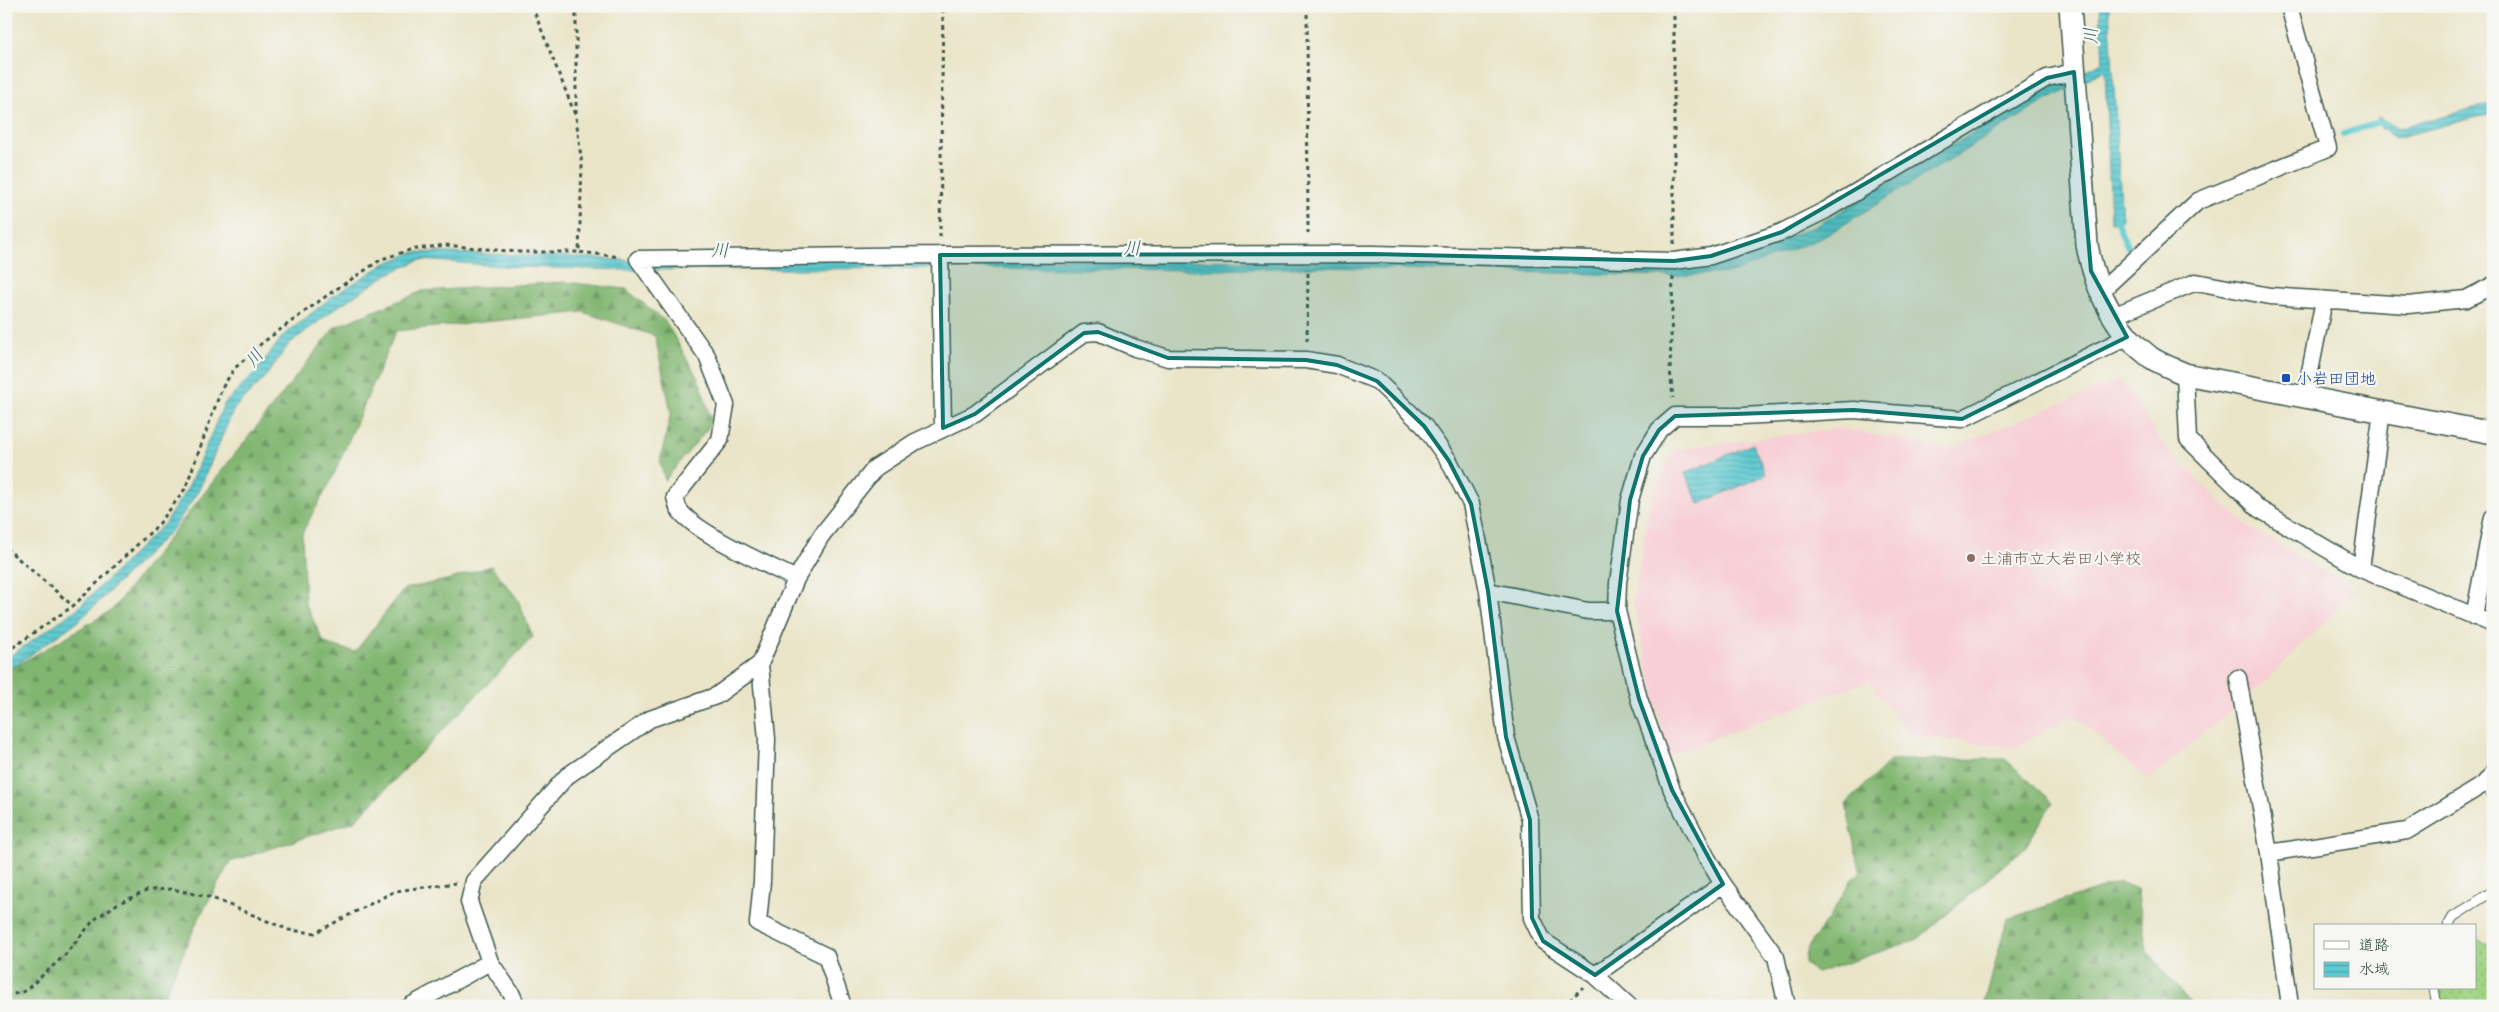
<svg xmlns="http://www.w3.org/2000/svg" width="2499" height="1012" font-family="'Architects Daughter','Klee One',sans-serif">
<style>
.built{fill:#f7cfd5}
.forest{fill:url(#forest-firs);stroke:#507a52}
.park{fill:url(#park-dots);stroke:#60885c}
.water{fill:url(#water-rules);stroke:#3e8482}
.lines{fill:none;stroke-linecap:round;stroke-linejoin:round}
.stream{stroke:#5dcad1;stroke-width:6}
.service-casing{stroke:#3d564a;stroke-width:11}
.minor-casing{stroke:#3d564a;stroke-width:19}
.tertiary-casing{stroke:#3d564a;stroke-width:24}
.path{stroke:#3d564a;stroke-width:3;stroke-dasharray:4 4;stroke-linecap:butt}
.service{stroke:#fff;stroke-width:9}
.minor{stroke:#fff;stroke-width:16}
.tertiary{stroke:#fff;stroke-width:21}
.marked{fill:#0f766e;fill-opacity:0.2;stroke:#0f766e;stroke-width:4;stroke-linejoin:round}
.transit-dot{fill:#1a4fb4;stroke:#f6f6f2;stroke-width:2}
.education-dot{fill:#8d6e63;stroke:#f6f6f2;stroke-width:2}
.labels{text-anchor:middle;stroke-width:4.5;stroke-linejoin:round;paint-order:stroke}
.transit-label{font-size:16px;fill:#164399;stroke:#f6f6f2;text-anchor:start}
.education-label{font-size:16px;fill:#785e54;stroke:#f6f6f2;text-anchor:start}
.water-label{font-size:18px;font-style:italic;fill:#2e605b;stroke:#f6f6f2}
</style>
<defs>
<pattern id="forest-firs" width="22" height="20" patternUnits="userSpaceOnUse" patternTransform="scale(1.25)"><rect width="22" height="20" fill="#81b671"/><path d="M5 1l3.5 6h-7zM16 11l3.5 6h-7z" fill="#69955e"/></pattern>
<pattern id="park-dots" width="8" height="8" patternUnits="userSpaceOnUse" patternTransform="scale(1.25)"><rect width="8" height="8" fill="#a2d483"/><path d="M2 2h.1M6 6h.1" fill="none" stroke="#83ad6c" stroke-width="1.8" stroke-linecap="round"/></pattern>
<pattern id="water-rules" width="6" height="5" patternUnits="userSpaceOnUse" patternTransform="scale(1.25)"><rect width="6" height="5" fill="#5dcad1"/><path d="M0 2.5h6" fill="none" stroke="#4ca5aa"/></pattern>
</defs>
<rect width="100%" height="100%" fill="#f6f6f2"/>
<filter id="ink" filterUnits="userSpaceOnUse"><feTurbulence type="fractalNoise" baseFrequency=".02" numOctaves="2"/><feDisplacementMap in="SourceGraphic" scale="10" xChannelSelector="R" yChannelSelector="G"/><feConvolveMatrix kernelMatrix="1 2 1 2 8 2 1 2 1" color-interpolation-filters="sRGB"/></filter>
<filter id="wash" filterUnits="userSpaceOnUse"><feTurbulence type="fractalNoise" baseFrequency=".0096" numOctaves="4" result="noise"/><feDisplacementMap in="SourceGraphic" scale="20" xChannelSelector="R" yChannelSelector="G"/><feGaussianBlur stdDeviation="1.12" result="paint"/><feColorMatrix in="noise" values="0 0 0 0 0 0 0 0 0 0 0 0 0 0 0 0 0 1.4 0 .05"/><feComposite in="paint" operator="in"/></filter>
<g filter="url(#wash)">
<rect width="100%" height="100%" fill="#eae5c9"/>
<path class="built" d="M2120,380L2166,449L2248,527L2356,590L2267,680L2149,780L2073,715L2015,747L1911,736L1868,681L1667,756L1633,601L1651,500L1673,450L1840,428L1948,449Z"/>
<path class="forest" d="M565,282L626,289L666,322L700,382L712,423L665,480L660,462L671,412L655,336L583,312L396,331L332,479L302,533L305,603L324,643L355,652L404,589L451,579L491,566L517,598L533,637L355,821L230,862L197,922L165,995L168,1006H6V672L112,610L335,327L423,291Z
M2005,759L2053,802L2026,846L1918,939L1817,973L1804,964L1807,947L1828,919L1852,879L1860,874L1846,804L1891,760Z
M2120,882L2137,889L2147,951L2193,1006H1984L2007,919Z"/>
<path class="park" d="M2475,937L2485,944L2493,945V1006H2443L2438,994L2439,988H2475Z"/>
<path class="water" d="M2100,6H2109L2122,220L2111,222L2105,70L2042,103L1822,238L1731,273L1670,276L1323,267L1215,270L961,268L628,270L518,267L420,260L388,274L339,306L289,344L263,380L234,409L199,490L173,529L81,619L6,672V659L77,609L165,523L189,486L224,404L254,374L283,336L332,297L384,264L414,252L579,257L634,261L936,259L1690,264L1730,260L1818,225L2037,95L2103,62Z
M2493,103V113L2395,138L2381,128L2377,117L2398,128Z
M1753,444L1766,475L1699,504L1685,473Z"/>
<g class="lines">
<path class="stream" d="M2343,134L2380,122L2385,125
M2116,212L2117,222L2128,248"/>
</g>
</g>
<g filter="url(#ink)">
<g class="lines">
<defs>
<path id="service" d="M2484,784L2493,795
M2448,926L2453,917L2493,891
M2434,988L2437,1006"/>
<path id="minor" d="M940,255L943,428
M638,259L940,255L1373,254L1674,261L1711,256L1782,232L1826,210L2047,78L2074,72
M638,259L707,356L726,405L720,440L675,497C676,500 677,505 678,508C692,532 769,565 796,579
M2100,292L2198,201L2328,148L2289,6
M2113,316L2196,282L2270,296L2408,305L2466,299L2493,285
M2185,374L2188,439L2259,509L2361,569L2493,624
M2305,397L2324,300
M2361,569L2382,411
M1488,591L1588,611H1617
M2474,617L2493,517
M2238,678L2269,853L2290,1006
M2269,853L2407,831L2484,784L2493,773
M1595,975L1723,884
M410,1006L490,962
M517,1006L511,993L490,962L469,902L474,881L567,776L650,719L716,696L760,664
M843,1006L826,956L758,923L762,881L767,739L760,664L796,579L821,536L875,468L915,442L975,414L1084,333L1098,332L1135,348L1168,358L1306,360L1337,365L1377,381L1424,426L1449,461L1471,504L1488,591L1506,737L1530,820L1532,918L1543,941L1595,975L1629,1006
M1787,1006L1776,957L1723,884L1707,858L1672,790L1639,699L1617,611L1618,583L1630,500L1643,456L1659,430L1675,416H1742L1854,410L1962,419L2127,337"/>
<path id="tertiary" d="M2070,6L2087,245C2095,288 2114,330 2150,357C2160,364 2174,369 2185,374L2493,433"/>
</defs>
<use href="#service" class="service-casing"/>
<use href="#minor" class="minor-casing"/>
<use href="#tertiary" class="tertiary-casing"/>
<path class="path" d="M532,6L576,117L582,166L579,252L620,257
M576,6V113
M1307,6L1308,236
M940,237L943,6
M1674,244V6
M1673,277L1670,370L1673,398
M1307,341L1308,273
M6,548L73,606
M6,652L73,606L159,524L185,489L222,388L234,369L262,343L329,294L382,259L410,250L445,245L518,252H579
M6,996L25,991L64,956L94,920L117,904L149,890L172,889L212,898L289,930L315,933L395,891L456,883
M1564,1006L1583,987"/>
<use href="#service" class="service"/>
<use href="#minor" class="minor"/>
<use href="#tertiary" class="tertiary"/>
</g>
</g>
<path class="marked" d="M2074,72L2091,271L2127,337L1962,419L1854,410L1675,416L1659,430L1643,456L1630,500L1617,611L1639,699L1672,790L1723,884L1595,975L1543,941L1532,918L1530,820L1506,737L1488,591L1471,504L1449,461L1424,426L1377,381L1337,365L1306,360L1168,358L1098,332L1084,333L975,414L943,428L940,255L1373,254L1674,261L1711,256L1782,232L2047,78Z"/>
<rect class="transit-dot" x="2281" y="373" width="10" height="10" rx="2.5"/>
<circle class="education-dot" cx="1971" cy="558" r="5"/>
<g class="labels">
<g class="transit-label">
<text x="2296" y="384">小岩田団地</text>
</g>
<g class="education-label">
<text x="1981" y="564">土浦市立大岩田小学校</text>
</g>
<g class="water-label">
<text transform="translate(2091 36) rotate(-93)" y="6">川</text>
<text x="1132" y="254">川</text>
<text x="720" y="256">川</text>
<text transform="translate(254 358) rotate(-52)" y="6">川</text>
</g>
</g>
<rect width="2499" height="1012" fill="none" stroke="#f6f6f2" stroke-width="25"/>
<rect x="2314" y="924" width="162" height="65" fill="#f6f6f2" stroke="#a0aca6"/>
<rect x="2324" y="941" width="25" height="8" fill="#ffffff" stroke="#a0aca6"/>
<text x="2359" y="950" font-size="15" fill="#1f3d34">道路</text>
<rect x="2324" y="962" width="25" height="15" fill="url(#water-rules)" stroke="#a0aca6"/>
<text x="2359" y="974" font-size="15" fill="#1f3d34">水域</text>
</svg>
